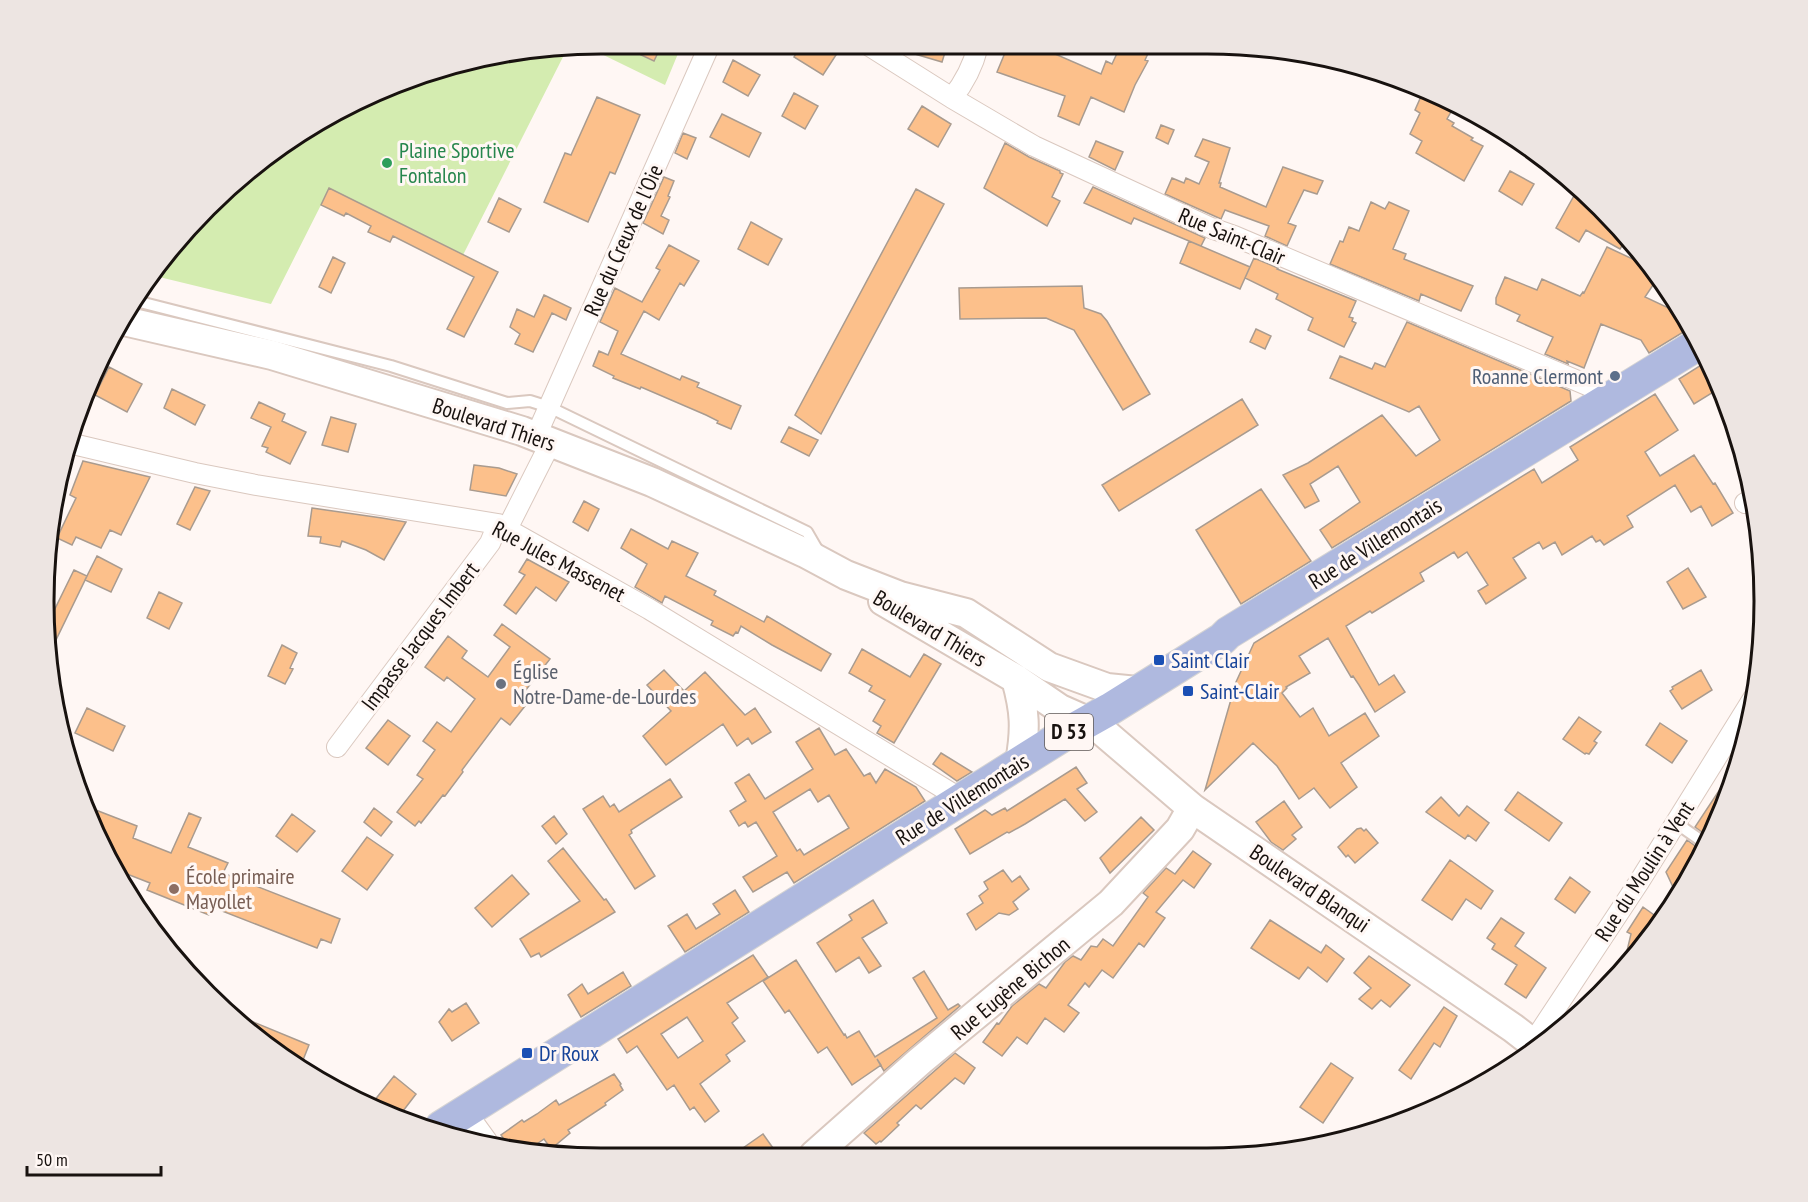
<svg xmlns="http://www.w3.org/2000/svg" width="1808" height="1202" font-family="'PT Sans Narrow',sans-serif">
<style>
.green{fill:#d4ecb0}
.building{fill:#fcc08b;stroke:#a99b8f;stroke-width:1.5;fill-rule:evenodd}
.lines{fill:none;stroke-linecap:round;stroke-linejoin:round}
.lane-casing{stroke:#dac8bf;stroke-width:14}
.street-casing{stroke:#dac8bf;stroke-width:22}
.secondary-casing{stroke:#dac8bf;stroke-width:32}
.primary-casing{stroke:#d5d4d4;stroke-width:34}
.lane{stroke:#fff;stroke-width:10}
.street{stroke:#fff;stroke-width:20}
.secondary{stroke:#fff;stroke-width:28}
.primary{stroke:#afb9df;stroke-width:32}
.leisure-dot{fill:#2e9e5b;stroke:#fff7f4;stroke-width:2}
.service-dot{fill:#5c6f8a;stroke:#fff7f4;stroke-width:2}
.transit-dot{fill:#1a4fb4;stroke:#fff7f4;stroke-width:2}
.worship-dot{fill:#6b7280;stroke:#fff7f4;stroke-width:2}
.education-dot{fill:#8d6e63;stroke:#fff7f4;stroke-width:2}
.labels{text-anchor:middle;stroke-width:6;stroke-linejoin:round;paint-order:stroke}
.shield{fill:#fff7f4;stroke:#5d5754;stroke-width:1.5}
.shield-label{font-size:21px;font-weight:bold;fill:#18120f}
.leisure-label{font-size:22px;fill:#27864d;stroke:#fff7f4;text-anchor:start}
.street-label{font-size:22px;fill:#18120f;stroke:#fff7f4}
.service-label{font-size:22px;fill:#4e5e75;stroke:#fff7f4;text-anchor:end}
.transit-label{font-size:22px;fill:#164399;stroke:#fff7f4;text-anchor:start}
.worship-label{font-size:22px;fill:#5b616d;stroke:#fff7f4;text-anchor:start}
.education-label{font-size:22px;fill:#785e54;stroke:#fff7f4;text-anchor:start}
.rim{fill:none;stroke:#18120f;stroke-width:3}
</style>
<rect width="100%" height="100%" fill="#fff7f4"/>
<path class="green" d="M601,44H682L665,85L585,46Z
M567,49L463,255L329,189L271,304L151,275L159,261L291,138L422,73Z"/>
<path class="building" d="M647,44H662L654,61L641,55Z
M801,45H820L836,55L823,75L794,57Z
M901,46H947L942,62L901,50Z
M1022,46L1044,47L1055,51V54L1101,74L1106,61L1112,64L1120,47H1151L1145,60L1148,61L1135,85L1124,112L1091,97L1079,125L1058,116L1065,96L997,72L1007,48L1020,53Z
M733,60L760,75L748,96L723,82Z
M1423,92L1445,98L1442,105L1452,110L1447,119L1454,123L1452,126L1473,138L1471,140L1483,146L1464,181L1416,153L1422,141L1410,134L1420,113L1415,110Z
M794,93L818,106L805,129L782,116Z
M597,97L640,115L615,174L610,172L588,222L544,202L565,153L571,155Z
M922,106L951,124L938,147L908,129Z
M722,114L761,133L749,157L710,137Z
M1161,125L1174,130L1168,144L1156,138Z
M683,133L696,138L687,159L675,153Z
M1203,139L1230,148L1219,183H1221L1220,187L1266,207L1283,167L1323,181L1317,194L1304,190L1288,223L1296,226L1287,246L1265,236L1269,226L1225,210L1221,219L1165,194L1172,178L1184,183L1186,178L1199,184L1209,162L1195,156Z
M1096,141L1123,152L1115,170L1089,157Z
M1005,143L1029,157L1060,171V173L1063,174L1052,197L1060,201L1047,226L984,188Z
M1510,171L1534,184L1522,205L1499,191Z
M664,177L674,181L668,196L670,197L661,216L669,220L663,234L643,223Z
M1093,187L1205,238L1201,246L1134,218L1131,224L1084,203Z
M329,188L498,272L464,337L447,329L474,277L393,236L390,242L368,232L371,226L346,213L344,216L321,205Z
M916,189L944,204L821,434L795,415Z
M1575,194L1598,207L1597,212L1609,219L1627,238L1620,249L1586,230L1579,242L1556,228Z
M499,198L521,209L509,232L488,222Z
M1371,202L1385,209L1389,202L1409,211L1393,249L1406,254L1404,259L1473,286L1461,311L1421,294L1419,301L1330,264L1340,241L1343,242L1349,227L1359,231Z
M751,222L782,239L768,265L738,249Z
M1189,241L1250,267L1240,289L1180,263Z
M669,245L699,261L684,286L680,283L659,320L644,311L621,354L680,380L682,376L699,383L697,387L741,406L731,429L717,423L718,421L706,415L641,387L640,389L613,378L614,376L593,366L599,351L608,355L618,331L600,322L615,288L642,302L660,270L656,268Z
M1607,247L1654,269L1659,276L1645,297L1675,311L1677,314L1681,312L1690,328L1649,353L1641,340L1601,324L1584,368L1567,361L1568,364L1545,354L1553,337L1517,321L1520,315L1496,304V298L1505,277L1537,290L1542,279L1580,296L1583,292L1584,293Z
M333,257L345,263L331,293L319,287Z
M1254,258L1278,268L1277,269L1356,301L1349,317L1353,318L1352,321L1356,323L1344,347L1308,330L1313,318L1276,299L1278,294L1245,278Z
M1082,286L1084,308L1101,314L1107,321L1150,394L1123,410L1074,330L1046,318L960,319L959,288Z
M544,295L571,308L566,320L552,313L533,352L515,344L520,334L510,327L517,309L534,317Z
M1407,322L1570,391L1571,401L1332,548L1320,530L1360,502L1338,466L1310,484L1319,501L1305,508L1283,475L1308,463L1382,415L1416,456L1440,440L1419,406L1409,412L1330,378L1340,356L1372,369L1375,363L1385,367Z
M1256,329L1271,336L1265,349L1250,342Z
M1709,360L1720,388L1694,404L1679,379Z
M109,367L142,384L127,412L95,395Z
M172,389L205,405L195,425L164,408Z
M1655,394L1678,430L1645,452L1660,476L1694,455L1713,484L1715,483L1733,513L1712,526L1701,506L1691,512L1675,485L1627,516L1633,527L1604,545L1600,540L1596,542L1592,536L1562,555L1555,542L1543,549L1539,542L1513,558L1526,578L1486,604L1478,591L1488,585L1467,552L1458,558L1454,552L1420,573L1424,581L1372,613L1370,611L1346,626L1379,685L1394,675L1405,692L1375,712L1359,685L1353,676L1351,677L1328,638L1299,656L1310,673L1286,687L1287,688L1282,693L1300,717L1313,708L1329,736L1365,713L1379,736L1341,763L1357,787L1330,808L1314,788L1299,799L1277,766L1253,743L1205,790L1236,682L1254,643L1534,469L1542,483L1578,460L1570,447Z
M1242,399L1258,425L1119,511L1102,485Z
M259,402L285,414L282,421L306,432L290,464L266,452L268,448L262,446L271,427L251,418Z
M331,417L356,424L348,452L322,445Z
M789,427L818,440L809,456L781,442Z
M83,461L150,477L121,535L110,530L101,548L76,537L72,545L57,538L76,498L70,495Z
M474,465L499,468L517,474L506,496L470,490Z
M195,487L210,491L190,530L177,524Z
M1261,489L1311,561L1241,604L1196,530Z
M584,501L599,509L588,531L573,522Z
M312,508L382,518L406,522L384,560L366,550L342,541L340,547L320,543L321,537L308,536Z
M631,529L668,549L672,541L698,553L686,576L716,591L714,595L764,622L767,616L831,654L821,671L772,645L741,626L738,633L736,632L733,636L711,625L713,621L665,596L662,603L635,587L647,564L621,548Z
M97,556L122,569L111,592L85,580Z
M527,559L569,582L556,601L536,587L516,614L504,605L525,575L519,572Z
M1688,568L1706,597L1683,609L1667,582Z
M74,570L87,576L53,646L50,619Z
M159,592L182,603L169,629L147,618Z
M502,624L550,659L518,700L525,706L510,725L501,718L462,770L463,772L445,796L443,795L421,823L419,821L415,826L397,812L423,779L417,775L435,750L423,741L437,722L451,732L475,699L447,677L444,681L425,667L448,636L467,651L462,658L488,677L510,647L494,635Z
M282,645L297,653L290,668L293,669L285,684L268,676Z
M862,649L910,677L924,654L941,664L894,743L877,733L881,726L873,721L885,700L869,691L872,686L849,673Z
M664,670L684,691L705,672L745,715L755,708L771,732L752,744L748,738L737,746L723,724L666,765L643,736L671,711L647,685Z
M1701,670L1712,690L1682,709L1670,691L1673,689L1672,687Z
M87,708L125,726L113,751L75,733Z
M1579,717L1601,732L1594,741L1597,743L1589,754L1586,753L1585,754L1563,739Z
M388,720L410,736L388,765L366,748Z
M1660,723L1687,741L1672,763L1646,745Z
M819,728L835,755L846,749L864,776L870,773L876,783L885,769L916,787L925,801L794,883L787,872L753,892L743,877L777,856L756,822L748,827L745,822L739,826L730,811L746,801L735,783L749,774L765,799L813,769L796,742ZM810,789L818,802L829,795L849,828L804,855L800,849L797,851L773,812Z
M941,753L972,772L957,781L933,764Z
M1076,767L1087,783L1077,789L1097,812L1085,821L1065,799L1025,824L1009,833L1007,832L970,854L955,829L985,810L992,815L1005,808L1007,811Z
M670,779L682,797L631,830L632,833L629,835L655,876L635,889L583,809L603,796L610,807L614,804L619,812Z
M1726,780L1733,784L1717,819L1706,835L1695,827Z
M1518,792L1562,823L1549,841L1505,810Z
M1441,797L1459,816L1467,806L1489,823L1476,841L1468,835L1465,839L1426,812Z
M1284,801L1302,827L1292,835L1296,839L1283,850L1271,842L1256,822Z
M88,807L137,826L133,838L171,853L189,813L201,818L188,847L228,863L223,873L340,919L331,943L321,939L317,948L212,907L209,915L147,890L150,883L114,869Z
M374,808L392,822L381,836L364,822Z
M292,814L315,831L297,852L276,836Z
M554,816L567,834L556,844L542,826Z
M1141,817L1154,830L1110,873L1100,858Z
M1361,828L1364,831L1366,829L1378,843L1355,863L1348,855L1346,857L1338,847L1357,829Z
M367,837L393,855L367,890L342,871Z
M1687,840L1698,848L1697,849L1702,853L1696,865L1690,861L1673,887L1666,872Z
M563,848L604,900L606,899L615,912L541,957L539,953L531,957L520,939L580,901L548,861Z
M1193,851L1211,864L1194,888L1183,880L1156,912L1165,918L1144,947L1139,943L1113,978L1102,970L1089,987L1085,983L1068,1005L1079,1013L1064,1032L1045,1018L1027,1044L1017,1037L1002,1056L983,1042L997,1023L999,1024L1012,1006L1039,984L1046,988L1065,962L1073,956L1081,960L1091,946L1097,947L1103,939L1113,946L1148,897L1143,893L1166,868L1175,874Z
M1450,860L1493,891L1481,909L1466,899L1452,920L1422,900Z
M1003,870L1012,882L1020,876L1029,889L1013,902L1018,909L1009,915L999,913L976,930L967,914L983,903L979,896L988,889L984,882Z
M512,875L529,894L492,927L475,908Z
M1570,877L1590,892L1575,913L1555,899Z
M735,890L749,912L685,952L668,926L687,914L696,929L720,914L713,904Z
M873,900L887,923L862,938L881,966L869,973L859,957L836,972L817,943L852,920L849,915Z
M1643,907L1661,920L1622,972L1631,934L1627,932Z
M1501,918L1524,933L1515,946L1546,968L1526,998L1505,984L1517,965L1492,949L1495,944L1487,938Z
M1270,920L1321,953L1326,945L1344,959L1327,982L1308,967L1299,979L1251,948Z
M753,955L768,977L727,1003L738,1018L732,1023L745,1041L726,1055L730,1061L700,1084L719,1111L705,1122L694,1107L690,1110L674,1085L667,1090L637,1046L627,1053L618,1039ZM687,1017L703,1041L678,1058L661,1034Z
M1369,956L1410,985L1390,1007L1381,1000L1372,1009L1359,999L1371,988L1354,973Z
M796,960L844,1035L845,1034L847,1038L859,1031L875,1057L937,1018L913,978L924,971L948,1010L958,1004L960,1006L884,1071L877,1059L881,1065L852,1085L827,1047L818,1053L789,1010L785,1013L763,981Z
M623,972L631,986L581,1017L568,995L582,984L588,994Z
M466,1003L479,1023L452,1041L439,1022L449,1009L452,1012Z
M1444,1007L1457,1016L1440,1047L1434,1043L1411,1079L1399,1070Z
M239,1016L309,1045L301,1065L236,1022Z
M955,1053L975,1068L964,1084L955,1078L921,1109L916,1105L897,1123L899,1125L881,1142L880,1141L876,1144L864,1133Z
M1331,1063L1353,1078L1323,1123L1300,1107Z
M614,1074L621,1084L620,1085L623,1090L605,1103L606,1105L568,1130L570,1133L551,1149L544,1139L524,1153L510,1148L501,1135L522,1120L524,1122L537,1114L556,1100L559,1105Z
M394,1076L416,1094L400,1115L386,1111L374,1101Z
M763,1134L778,1155H733Z"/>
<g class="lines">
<defs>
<path id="lane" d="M136,301L391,366L507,403L530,401L549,407L807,532L818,551
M1676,823L1706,844"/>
<path id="street" d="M868,45L952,98L1034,146L1211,228L1234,236L1599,390L1608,401
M952,98C965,82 973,66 978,46
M536,436L710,44
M73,444L195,473L256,485L498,524L649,609L961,799
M1745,503L1753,499
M507,529L551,442
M337,747L490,543L498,524
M1532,1044L1639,882L1754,697
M466,1112L487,1141"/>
<path id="secondary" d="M124,321L272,355L522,431L652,482L805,553L846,575L900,596L966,613L1049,667L1107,688L1137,691
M883,601L1016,679L1060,709L1094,724L1192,808L1513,1028L1539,1048
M1016,679C1025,711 1026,729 1020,762
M814,1155L920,1061L1111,903L1180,829L1192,808"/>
<path id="primary" d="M441,1127L1062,736L1110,709L1222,639L1228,633L1700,343"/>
</defs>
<use href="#lane" class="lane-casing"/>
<use href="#street" class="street-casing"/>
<use href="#secondary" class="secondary-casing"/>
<use href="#primary" class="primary-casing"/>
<use href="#lane" class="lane"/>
<use href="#street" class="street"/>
<use href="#secondary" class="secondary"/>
<use href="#primary" class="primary"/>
</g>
<circle class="leisure-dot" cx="387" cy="163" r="6"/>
<circle class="service-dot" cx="1615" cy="376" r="6"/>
<g class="transit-dot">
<rect x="1153" y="654" width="12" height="12" rx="3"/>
<rect x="1182" y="685" width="12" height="12" rx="3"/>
<rect x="521" y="1047" width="12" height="12" rx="3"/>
</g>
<circle class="worship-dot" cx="501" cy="684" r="6"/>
<circle class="education-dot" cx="174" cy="889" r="6"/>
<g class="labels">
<rect class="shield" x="1045" y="714" width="48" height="36" rx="4.5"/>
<g class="shield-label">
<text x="1069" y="739">D 53</text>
</g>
<g class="leisure-label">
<text x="399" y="158">Plaine Sportive<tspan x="399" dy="25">Fontalon</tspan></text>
</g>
<g class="street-label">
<text transform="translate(1232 236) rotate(23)" y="8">Rue Saint-Clair</text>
<text transform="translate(623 240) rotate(-66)" y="8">Rue du Creux de l'Oie</text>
<text transform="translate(494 424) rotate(18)" y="8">Boulevard Thiers</text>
<text transform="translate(1375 543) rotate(-32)" y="8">Rue de Villemontais</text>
<text transform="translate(559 561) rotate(28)" y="8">Rue Jules Massenet</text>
<text transform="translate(930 628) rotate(31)" y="8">Boulevard Thiers</text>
<text transform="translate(420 636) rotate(-53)" y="8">Impasse Jacques Imbert</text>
<text transform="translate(962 799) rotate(-32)" y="8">Rue de Villemontais</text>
<text transform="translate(1644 871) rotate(-57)" y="8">Rue du Moulin à Vent</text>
<text transform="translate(1310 888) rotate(34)" y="8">Boulevard Blanqui</text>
<text transform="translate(1010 988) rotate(-40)" y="8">Rue Eugène Bichon</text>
</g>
<g class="service-label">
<text x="1603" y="384">Roanne Clermont</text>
</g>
<g class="transit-label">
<text x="1171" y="668">Saint Clair</text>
<text x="1200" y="699">Saint-Clair</text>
<text x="539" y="1061">Dr Roux</text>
</g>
<g class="worship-label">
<text x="513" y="679">Église<tspan x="513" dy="25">Notre-Dame-de-Lourdes</tspan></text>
</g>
<g class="education-label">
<text x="186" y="884">École primaire<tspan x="186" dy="25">Mayollet</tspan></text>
</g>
</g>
<path d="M0 0H1808V1202H0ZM601 54H1207A547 547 0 0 1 1754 601V601A547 547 0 0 1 1207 1148H601A547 547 0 0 1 54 601V601A547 547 0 0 1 601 54Z" fill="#ede5e2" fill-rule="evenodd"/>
<path class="rim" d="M601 54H1207A547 547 0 0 1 1754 601V601A547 547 0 0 1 1207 1148H601A547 547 0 0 1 54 601V601A547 547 0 0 1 601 54Z"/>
<path d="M27 1166v9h134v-9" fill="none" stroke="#18120f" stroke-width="3"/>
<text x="36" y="1166" font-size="18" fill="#18120f" stroke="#fff7f4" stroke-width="4.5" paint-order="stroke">50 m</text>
</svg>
